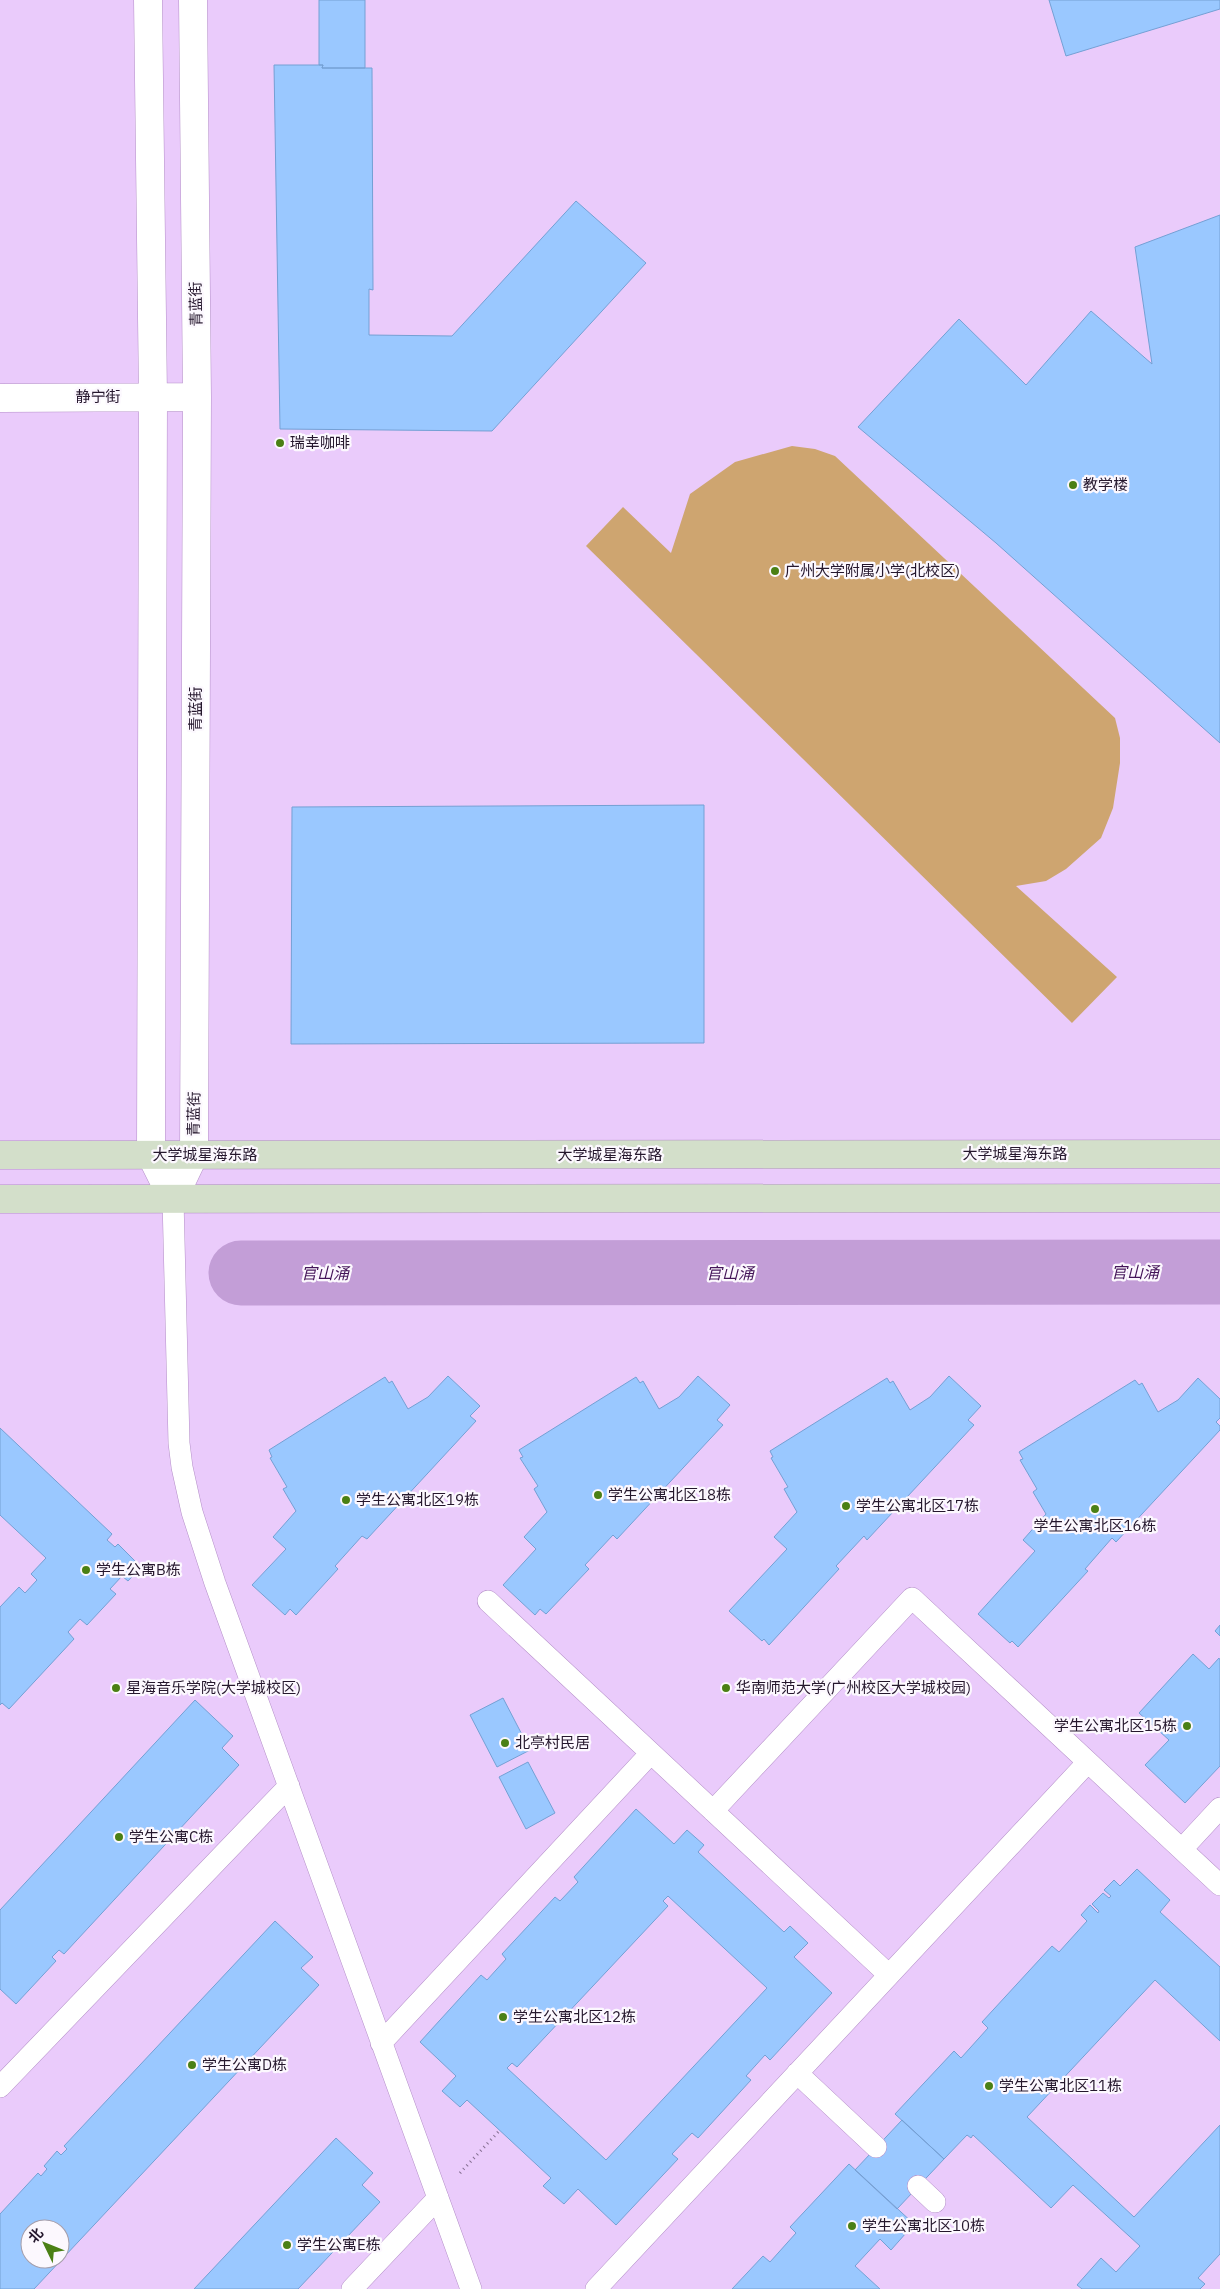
<svg xmlns="http://www.w3.org/2000/svg" width="1220" height="2289" font-family="'IBM Plex Sans','Noto Sans SC',sans-serif">
<style>
.green{fill:#cea570}
.lines{fill:none;stroke-linecap:round;stroke-linejoin:round}
.river{stroke:#c39ed7;stroke-width:65}
.building{fill:#9ac8ff;stroke:#74a0d4;fill-rule:evenodd}
.service-casing{stroke:#b48fc8;stroke-width:22}
.tertiary-casing{stroke:#b48fc8;stroke-width:29}
.secondary-casing{stroke:#b48fc8;stroke-width:29}
.path{stroke:#846e90;stroke-width:3;stroke-dasharray:1 4;stroke-linecap:butt}
.service{stroke:#fff;stroke-width:21}
.tertiary{stroke:#fff;stroke-width:28}
.secondary{stroke:#d3dfca;stroke-width:28}
.poi-dot{fill:#4b8015;stroke:#fcf8fe;stroke-width:2}
.labels{text-anchor:middle;stroke-width:4.5;stroke-linejoin:round;paint-order:stroke}
.street-label{font-size:15px;fill:#25172d;stroke:#fcf8fe}
.poi-label{font-size:15px;fill:#25172d;stroke:#fcf8fe;text-anchor:start}
.water-label{font-size:16px;font-style:italic;fill:#441559;stroke:#fcf8fe}
</style>
<rect width="100%" height="100%" fill="#eacbfb"/>
<path class="green" d="M792,446L815,449L835,456L1115,718L1120,738V763L1113,808L1101,838L1066,869L1046,881L1016,886L1117,977L1072,1023L586,546L623,507L671,553L690,494L735,462Z"/>
<g class="lines">
<path class="river" d="M241,1273L1220,1272"/>
</g>
<path class="building" d="M319,0H365V68H322L323,65H319Z
M1049,0H1220V9L1066,56Z
M274,65H323L322,68H372L373,290L369,289V335L452,336L576,201L646,263L492,431L280,429Z
M1220,215V743L996,543L858,427L959,319L1026,385L1091,311L1152,364L1135,247Z
M704,805V1043L291,1044L292,807Z
M448,1376L480,1406L470,1416L476,1421L367,1539L362,1536L335,1566L338,1569L296,1615L290,1609L285,1615L252,1585L286,1549L273,1537L296,1511L283,1489L287,1487L270,1458L272,1457L269,1450L385,1377L389,1383L392,1381L408,1409L428,1397Z
M698,1376L730,1405L717,1420L723,1425L617,1539L613,1535L585,1565L589,1569L546,1614L540,1609L535,1615L503,1585L536,1549L524,1537L547,1512L534,1489L538,1486L520,1458L523,1457L519,1450L636,1377L640,1383L643,1381L659,1409L679,1397Z
M949,1376L981,1406L968,1420L974,1425L867,1540L864,1536L836,1566L839,1569L769,1645L764,1639L762,1641L729,1611L787,1549L774,1537L797,1512L784,1489L788,1487L771,1458L773,1457L770,1451L887,1378L890,1383L893,1381L910,1410L930,1397Z
M1198,1378L1220,1399V1418L1216,1422L1220,1426V1430L1116,1542L1112,1538L1085,1569L1088,1571L1018,1647L1012,1641L1010,1643L978,1614L1035,1551L1023,1540L1046,1514L1033,1492L1037,1489L1020,1460L1023,1459L1019,1452L1135,1380L1139,1385L1142,1383L1158,1412L1178,1400Z
M0,1428L112,1534L107,1540L115,1547L118,1544L141,1567L128,1581L122,1576L110,1589L116,1594L87,1625L80,1619L68,1632L74,1639L9,1709L2,1703L0,1705V1607L19,1587L25,1593L37,1580L31,1574L46,1558L0,1515Z
M1220,1625V1636L1215,1631Z
M1193,1654L1209,1669L1219,1658L1220,1660V1766L1185,1803L1145,1765L1169,1740L1139,1713Z
M503,1698L530,1750L497,1767L470,1715Z
M195,1700L233,1736L222,1748L239,1765L64,1954L59,1950L52,1957L56,1961L16,2004L0,1989V1910Z
M528,1762L555,1813L526,1829L499,1777Z
M636,1809L674,1844L687,1830L704,1845L698,1852L784,1932L790,1926L808,1943L794,1957L832,1993L770,2060L765,2055L746,2076L751,2080L698,2138L692,2133L672,2154L678,2159L616,2225L578,2189L564,2204L543,2186L551,2178L467,2100L460,2107L442,2091L456,2076L420,2042L481,1975L487,1980L506,1959L502,1954L555,1897L560,1901L578,1882L574,1877ZM668,1896L767,1988L606,2160L507,2068L512,2063L517,2067L668,1906L663,1901Z
M1137,1869L1170,1900L1160,1912L1220,1967V2041L1155,1980L1027,2117L1134,2217L1220,2125V2254L1198,2278L1205,2284L1200,2289H1082L1077,2285L1101,2258L1116,2272L1140,2246L1073,2185L1051,2208L973,2135L971,2138L967,2135L944,2159L895,2114L954,2051L961,2058L988,2028L982,2022L1052,1946L1059,1952L1087,1921L1081,1915L1090,1905L1098,1913L1099,1911L1092,1904L1103,1893L1109,1898L1111,1896L1104,1890L1114,1880L1120,1886Z
M275,1921L313,1957L301,1968L319,1985L34,2289H0V2214L38,2173L41,2176L47,2169L44,2166L57,2151L61,2155L67,2149L64,2146ZM30,2229H60V2259H30Z
M902,2120L944,2159L897,2209L855,2170Z
M336,2138L373,2173L362,2185L380,2202L298,2289H194Z
M849,2164L914,2224L891,2250L880,2239L855,2266L880,2289H732L763,2256L770,2262L796,2233L790,2227Z"/>
<g class="lines">
<defs>
<path id="service" d="M173,1199L179,1443L182,1467L192,1512L215,1583L471,2289
M488,1601L889,1975
M713,1811L912,1598L1220,1885
M1182,1849L1220,1808
M381,2043L651,1753
M797,2073L876,2147
M0,2087L289,1786
M918,2186L935,2202
M352,2289L438,2198
M596,2289L1088,1762"/>
<path id="tertiary" d="M148,0L153,397L151,1155L173,1199
M0,398L197,397
M173,1199L194,1155L197,397L193,0"/>
<path id="secondary" d="M0,1155L1220,1154
M0,1199L1220,1198"/>
</defs>
<use href="#service" class="service-casing"/>
<use href="#tertiary" class="tertiary-casing"/>
<use href="#secondary" class="secondary-casing"/>
<path class="path" d="M460,2173L500,2130"/>
<use href="#service" class="service"/>
<use href="#tertiary" class="tertiary"/>
<use href="#secondary" class="secondary"/>
</g>
<g class="poi-dot">
<circle cx="280" cy="443" r="5"/>
<circle cx="1073" cy="485" r="5"/>
<circle cx="775" cy="571" r="5"/>
<circle cx="598" cy="1495" r="5"/>
<circle cx="346" cy="1500" r="5"/>
<circle cx="846" cy="1506" r="5"/>
<circle cx="1095" cy="1509" r="5"/>
<circle cx="86" cy="1570" r="5"/>
<circle cx="116" cy="1688" r="5"/>
<circle cx="726" cy="1688" r="5"/>
<circle cx="1187" cy="1726" r="5"/>
<circle cx="505" cy="1743" r="5"/>
<circle cx="119" cy="1837" r="5"/>
<circle cx="503" cy="2017" r="5"/>
<circle cx="192" cy="2065" r="5"/>
<circle cx="989" cy="2086" r="5"/>
<circle cx="852" cy="2226" r="5"/>
<circle cx="287" cy="2245" r="5"/>
</g>
<g class="labels">
<g class="street-label">
<text transform="translate(196 304) rotate(-91)" y="5">青蓝街</text>
<text x="98" y="402">静宁街</text>
<text transform="translate(196 709) rotate(-90)" y="5">青蓝街</text>
<text transform="translate(194 1114) rotate(-89)" y="5">青蓝街</text>
<text x="1015" y="1159">大学城星海东路</text>
<text x="205" y="1160">大学城星海东路</text>
<text x="610" y="1160">大学城星海东路</text>
</g>
<g class="poi-label">
<text x="290" y="448">瑞幸咖啡</text>
<text x="1083" y="490">教学楼</text>
<text x="785" y="576">广州大学附属小学(北校区)</text>
<text x="608" y="1500">学生公寓北区18栋</text>
<text x="356" y="1505">学生公寓北区19栋</text>
<text x="856" y="1511">学生公寓北区17栋</text>
<text x="1095" y="1531" text-anchor="middle">学生公寓北区16栋</text>
<text x="96" y="1575">学生公寓B栋</text>
<text x="126" y="1693">星海音乐学院(大学城校区)</text>
<text x="736" y="1693">华南师范大学(广州校区大学城校园)</text>
<text x="1177" y="1731" text-anchor="end">学生公寓北区15栋</text>
<text x="515" y="1748">北亭村民居</text>
<text x="129" y="1842">学生公寓C栋</text>
<text x="513" y="2022">学生公寓北区12栋</text>
<text x="202" y="2070">学生公寓D栋</text>
<text x="999" y="2091">学生公寓北区11栋</text>
<text x="862" y="2231">学生公寓北区10栋</text>
<text x="297" y="2250">学生公寓E栋</text>
</g>
<g class="water-label">
<text x="1135" y="1278">官山涌</text>
<text x="325" y="1279">官山涌</text>
<text x="730" y="1279">官山涌</text>
</g>
</g>
<g transform="translate(45 2244) rotate(313)"><circle r="24" fill="#fcf8fe" stroke="#a69eaa"/>
<path d="M0-4L9 19L0 12L-9 19Z" fill="#4b8015"/>
<text y="-8" font-size="14" font-weight="bold" text-anchor="middle" fill="#25172d">北</text>
</g>
</svg>
